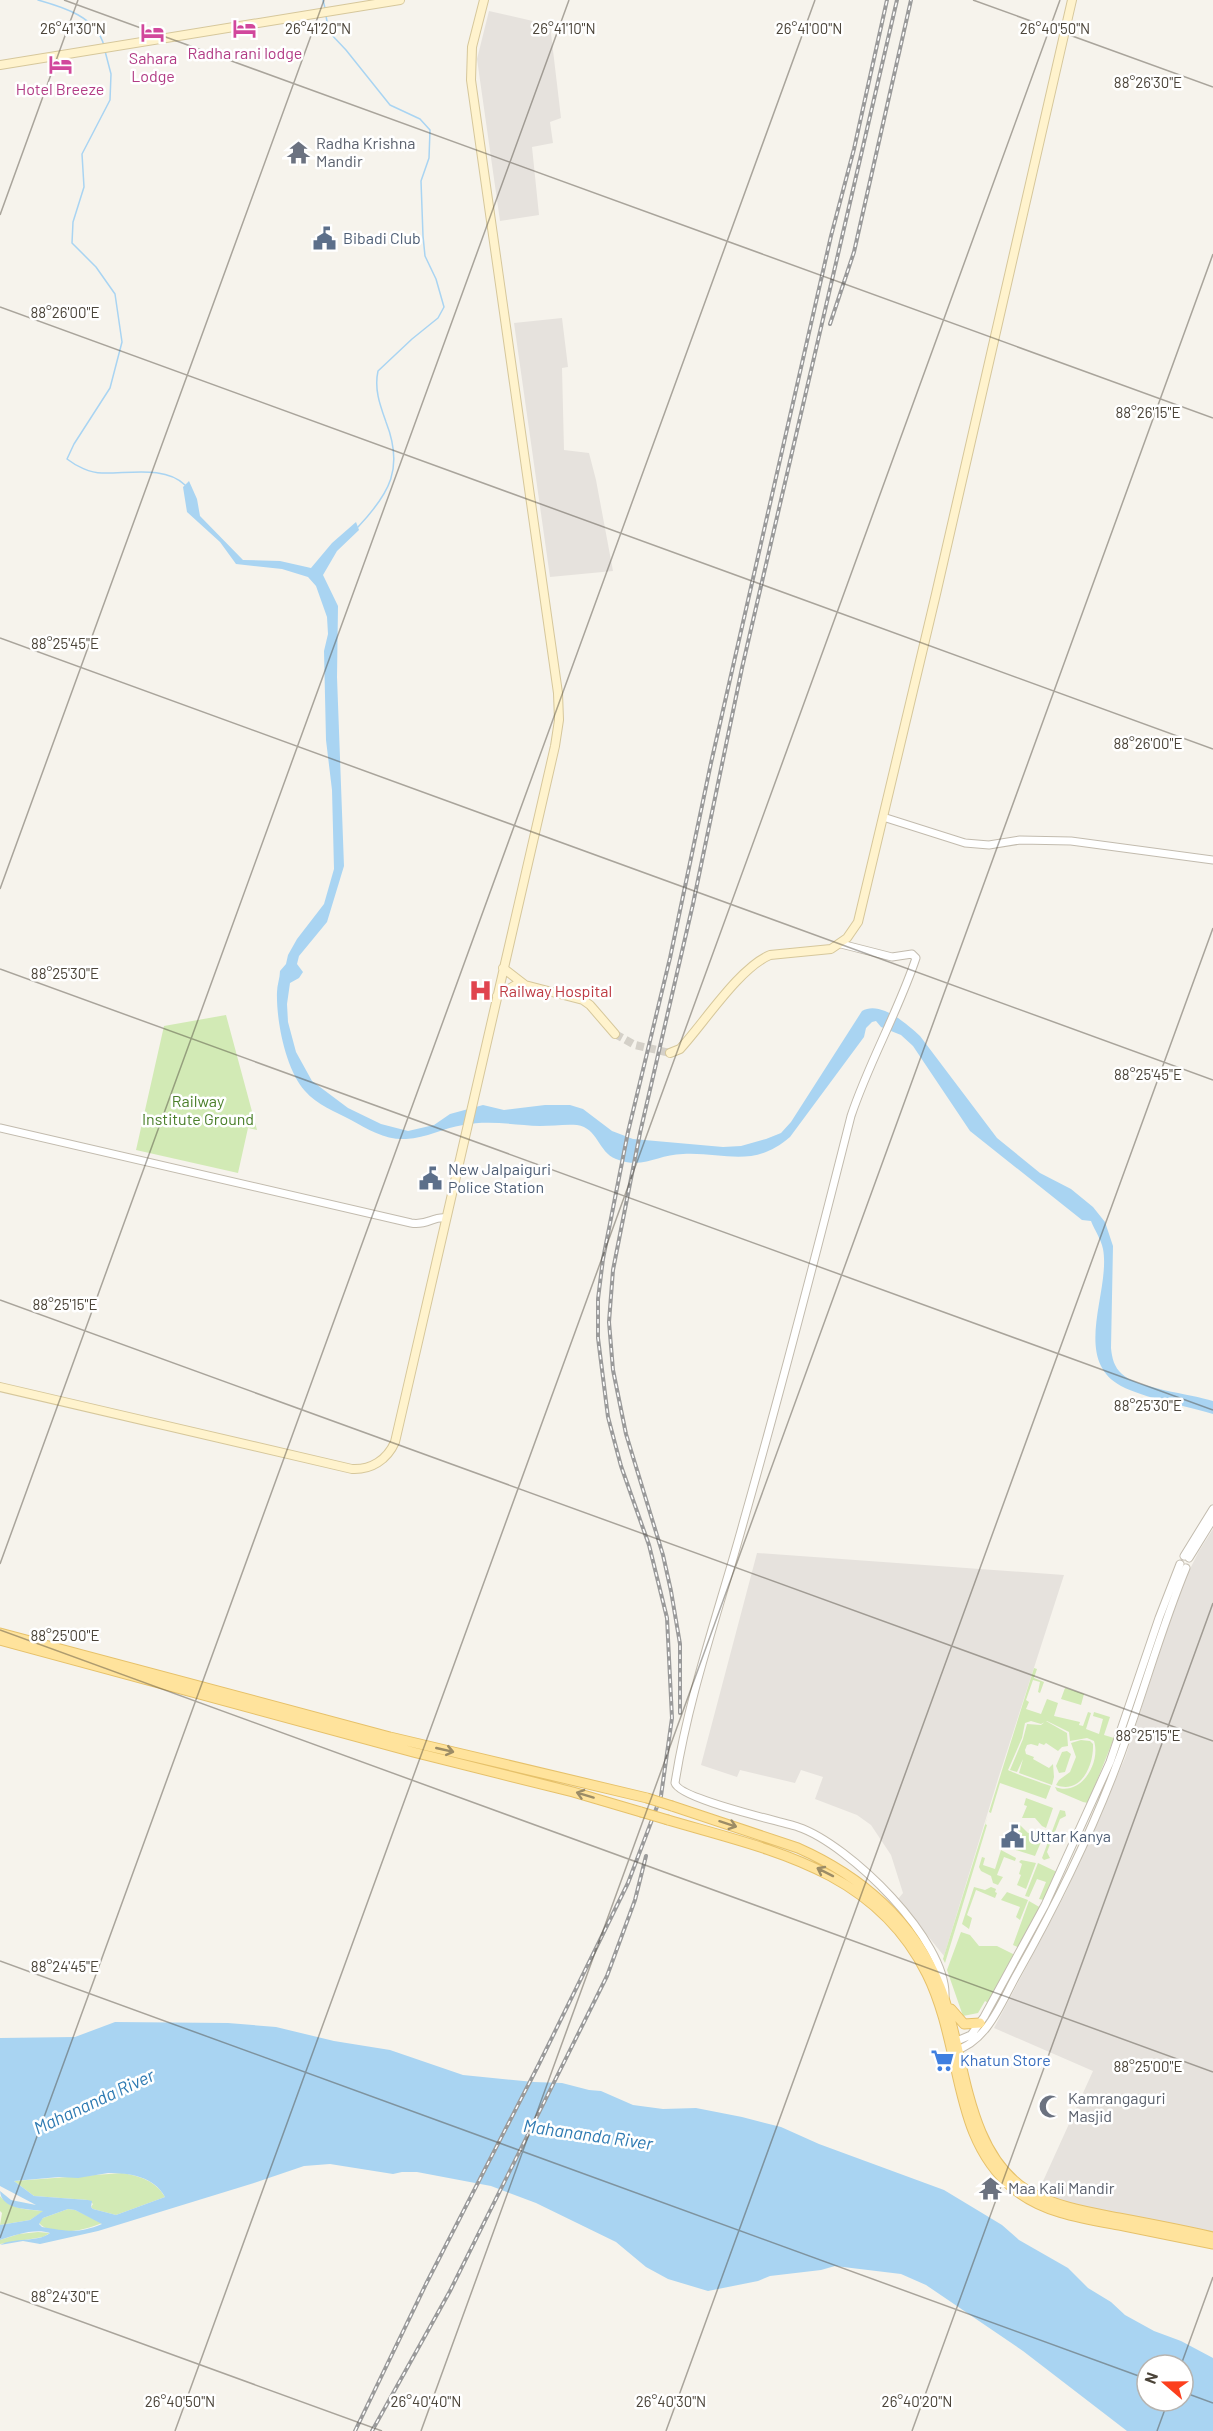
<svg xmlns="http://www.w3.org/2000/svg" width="1213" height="2431" font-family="Barlow,sans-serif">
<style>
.industrial{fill:#e6e2dd}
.green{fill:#d2eab5}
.water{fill:#a9d4f2;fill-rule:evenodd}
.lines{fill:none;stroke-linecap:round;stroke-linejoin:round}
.stream{stroke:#a9d4f2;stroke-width:1.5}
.secondary-tunnel{stroke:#d4d0c8;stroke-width:8;stroke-dasharray:8 4;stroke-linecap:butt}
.tertiary-casing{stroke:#c2bbae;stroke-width:9}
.secondary-casing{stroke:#d6c79b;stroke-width:10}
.primary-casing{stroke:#e6c16a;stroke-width:11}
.tertiary{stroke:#fff;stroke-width:7}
.secondary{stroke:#fff3cd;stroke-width:8}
.primary{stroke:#ffe39c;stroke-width:9}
.rail-casing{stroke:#9a9a9a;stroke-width:4}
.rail{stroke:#fff;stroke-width:1.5;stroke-dasharray:4.5;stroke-linecap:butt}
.primary-bridge-casing{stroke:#e6c16a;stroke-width:11;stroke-linecap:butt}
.primary-bridge{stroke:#ffe39c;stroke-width:9}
.oneway{stroke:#9c8c66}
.ticks{fill:none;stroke:#4b4439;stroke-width:1.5;stroke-opacity:0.45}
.labels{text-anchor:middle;stroke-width:5;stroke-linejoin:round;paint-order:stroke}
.hotel-label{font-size:16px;fill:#b23c85;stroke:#fff}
.worship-label{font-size:16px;fill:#5b616d;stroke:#fff;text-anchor:start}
.service-label{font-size:16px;fill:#4e5e75;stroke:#fff;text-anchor:start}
.health-label{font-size:16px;fill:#be3a42;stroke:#fff;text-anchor:start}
.park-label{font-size:16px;fill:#4a7f2a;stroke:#fff}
.shop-label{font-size:16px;fill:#366cbe;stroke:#fff;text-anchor:start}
.water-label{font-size:18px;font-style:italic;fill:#2e7ab2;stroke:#fff}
.ticks-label{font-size:15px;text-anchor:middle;fill:#4b4439;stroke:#fff;stroke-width:5;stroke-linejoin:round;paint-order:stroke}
</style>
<rect width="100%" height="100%" fill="#f6f3ec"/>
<path class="industrial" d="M489,11L550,25L561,118L550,122L553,143L532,147L539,215L500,221L477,59Z
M562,318L568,367L562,368L564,450L589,453L596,480L613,571L550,577L514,323Z
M1213,1529V2233L1078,2207L1062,2201L1039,2190L1093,2071L994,2028L1065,1894L1091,1836L1125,1758L1181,1587L1199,1551Z
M757,1553L1064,1575L998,1779L944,1956L898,1899L903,1893L891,1855L871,1825L857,1815L815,1799L823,1777L801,1770L795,1783L740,1770L737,1777L701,1765Z"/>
<path class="green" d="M226,1015L257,1130L248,1128L238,1173L136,1150L164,1026Z
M1034,1668L1037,1669L1034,1678L1044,1682L1040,1693L1038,1692L1040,1682L1033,1680L1026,1700L1029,1702L1026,1709L1041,1714L1047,1699L1058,1703L1054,1716L1080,1722L1079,1725L1083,1726L1088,1712L1091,1713L1086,1729L1099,1734L1103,1719L1093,1716L1094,1712L1110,1717L1104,1735L1114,1738L1088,1803L1083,1802L1057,1791L1055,1787C1081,1797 1101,1763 1094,1741L1087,1738L1070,1741L1069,1732L1047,1721L1041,1724L1031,1721L1025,1723L1022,1738L1008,1770C1011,1772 1044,1784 1051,1786L1046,1799L1000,1783L991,1813L989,1812L985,1824L987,1825L945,1963L943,1959Z
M1065,1688L1084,1694L1081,1705L1061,1699Z
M1046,1721L1067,1733L1068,1746L1062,1747L1058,1751L1046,1743L1044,1745L1039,1743L1038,1746L1031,1744L1027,1745L1025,1750L1026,1754L1034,1757L1033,1759L1049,1768L1053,1764L1054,1777L1052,1785L1019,1773L1023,1759L1017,1772L1010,1770L1023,1739L1027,1724L1041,1725Z
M1081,1740L1090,1741L1093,1744C1094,1765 1081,1795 1056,1785L1059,1780L1070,1772L1076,1757L1071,1743Z
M1067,1751L1071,1754L1065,1772L1059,1773L1056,1766L1062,1752Z
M1026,1798L1053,1808L1046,1828L1042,1826L1035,1818H1022L1027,1806L1024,1805Z
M1060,1810L1065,1811L1066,1816L1060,1819L1047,1852L1050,1858L1044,1860L1042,1858Z
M1020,1825L1028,1833L1040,1832L1044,1835L1035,1856L1003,1846L1007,1836H1016Z
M1001,1850L1016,1858L1015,1861L1004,1857L997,1875L1003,1877L998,1885L993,1883L991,1876L981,1871L979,1867L982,1857L985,1858L983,1865L995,1869Z
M1021,1860L1036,1863L1026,1889L1017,1885L1021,1875L1019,1874L1022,1864L1019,1862Z
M1038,1863L1057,1872L1044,1900L1039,1899L1046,1882L1037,1879L1029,1897L1025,1896Z
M974,1887L985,1890L991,1887L996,1889L995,1892L997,1893L995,1898L976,1890L967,1915L972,1918L969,1929L962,1924Z
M1007,1892L1028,1900L1020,1920L1016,1917L1020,1907L1001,1900Z
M1029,1901L1041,1908L1020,1948L1013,1945Z
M961,1932L970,1935L979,1946H997L1015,1955L988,2003L985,2001L978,2013L963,2016L947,1970Z
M122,2173C140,2176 156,2181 165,2197L116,2215L93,2209L91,2207L93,2204L88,2200L34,2196L14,2181Z
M0,2196C10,2209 28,2210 44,2211L30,2220L0,2225L2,2213L0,2211Z
M68,2209L75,2210L102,2223C86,2230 53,2238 39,2223L43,2218Z
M38,2232L50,2233L43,2237L0,2244V2240L19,2234Z"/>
<path class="water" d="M189,481L197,499L200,516L243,560L280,561L311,568L332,543L356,522L359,530L337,551L323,575L338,606L337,677L344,866L327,922L299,956L297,964L303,972L299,978L290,983L287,1004L288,1022L296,1052L312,1081L348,1108L381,1124L408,1131L434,1125L450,1114L483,1105L504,1110L545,1105H570L583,1109L612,1131L633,1139L723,1147L741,1146L766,1139L781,1133L791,1122L862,1011C880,1000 907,1024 920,1036L997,1138L1040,1173L1071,1189L1093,1207L1105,1222L1113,1246L1111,1348C1112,1358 1114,1367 1122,1374C1136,1388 1191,1394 1213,1401V1414C1187,1406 1144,1398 1121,1386C1071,1359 1111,1291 1103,1249C1101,1239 1095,1231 1091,1221L1082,1220L970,1131L913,1046L901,1035L881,1027L876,1021L872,1022L866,1028L864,1037L790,1137C753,1169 725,1152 683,1154C658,1154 643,1170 616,1159C598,1152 598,1128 577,1125C565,1124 552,1126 540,1126C515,1125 489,1120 463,1125C443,1128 427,1138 406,1139C385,1140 369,1130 351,1120C336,1112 317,1105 305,1091C286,1070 276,1021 277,992C277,985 280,978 280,971L286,964L288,955L297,939L324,904L334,869L332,790L326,740L324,651L328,634L327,617L316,586L308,577L282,569L236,564L220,542L187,512L183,487Z
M115,2022L228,2023L276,2027L334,2041L390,2050L463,2075L534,2082L562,2083L589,2090L601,2091L633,2105L663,2109L696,2108L742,2117L781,2127L819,2144L944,2190L1002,2225L1019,2240L1068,2268L1088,2288L1111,2302L1125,2315L1154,2331L1181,2341L1213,2358V2431H1127L1023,2351L926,2285L901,2274L835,2266L821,2270L770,2276L758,2281L708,2291L668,2279L646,2267L616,2242L536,2203L491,2186L417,2172H402L393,2174L330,2164L304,2166L254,2183L98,2231L40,2244L23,2241L0,2245C14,2237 37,2243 50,2233C35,2228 15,2235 0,2240V2225L30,2220L43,2211C29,2209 1,2210 0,2191L11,2200L36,2205L0,2186V2038L75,2037ZM108,2173C129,2173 154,2176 165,2197L116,2215L93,2209L91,2207L92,2201L88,2200L34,2196L14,2181L59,2177L78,2178ZM68,2209L75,2210L102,2224C78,2234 67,2231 42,2227L39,2224L43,2218ZM1147,2365H1183V2401H1147Z"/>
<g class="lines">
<path class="stream" d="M38,0C63,7 97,17 104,46
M323,0L325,8
M326,16L329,32L346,50L390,105L420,119L430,130L429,158L421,181L423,236L425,256L436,279L444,307L438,318L412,339L378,371C374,389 380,405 386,422C404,468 390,493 358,527
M105,51L111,74L110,100L82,154L84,187L73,222L72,243L96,267L115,294L122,342L110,388L74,444L67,459C76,466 90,473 102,473C127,474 165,465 185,485"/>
<path class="secondary-tunnel" d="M615,1034L635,1045L670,1053"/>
<defs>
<path id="tertiary" d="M883,817L965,843L989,845L1020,840L1071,841L1213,860
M841,944L892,957L912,954L916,958C898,1012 869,1062 851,1116C817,1251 782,1386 744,1520C720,1608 689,1693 675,1783C679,1799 780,1821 798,1827C849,1844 948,1941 945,1997
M0,1128L411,1223C427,1226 433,1216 446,1218
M1184,1556L1213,1509
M1189,1558L1213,1519
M952,2043L971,2035L984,2017L1045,1905L1110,1762L1159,1618L1180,1564
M954,2051C987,2042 1001,2003 1016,1976C1060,1898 1100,1816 1129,1731C1148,1677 1164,1621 1186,1568"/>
<path id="secondary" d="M0,65L400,0
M503,968L525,985L583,1000L590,1005L615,1034
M497,996L519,983
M670,1053L680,1049C704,1023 739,968 770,955L831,949L847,938L858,922L936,594L1072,0
M0,1387L352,1469C371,1470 387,1460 395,1442L555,746L559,720L558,693L471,80L472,47L484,0"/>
<path id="primary" d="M0,1633L390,1737L647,1798
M0,1640L413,1752L573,1792L641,1812
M672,1806L798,1848C861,1876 914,1921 940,1987C966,2051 963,2151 1028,2191C1056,2207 1088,2212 1119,2218C1151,2224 1182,2230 1213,2237
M668,1820C770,1850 875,1869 927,1974C941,2002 948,2034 955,2065C965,2111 975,2157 1014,2189C1045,2214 1086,2219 1124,2226C1154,2232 1183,2238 1213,2244
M951,2009L964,2024L980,2023"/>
</defs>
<use href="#tertiary" class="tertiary-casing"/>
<use href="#secondary" class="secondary-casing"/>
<use href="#primary" class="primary-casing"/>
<use href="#tertiary" class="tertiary"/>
<use href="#secondary" class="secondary"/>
<use href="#primary" class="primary"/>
<defs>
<path id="rail" d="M830,324L854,252L911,0
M680,1713V1644L671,1591L663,1555L626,1434L613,1370L609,1322L613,1270L640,1133L693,904L742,668L897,0
M355,2431L426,2284L539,2064L628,1883L661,1796L672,1718L667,1618L649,1545L621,1466L608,1417L598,1338V1299L603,1259L628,1132L670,958L711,763L831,236L854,149L887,0
M372,2431L450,2291L607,1976L635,1900L646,1856"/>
</defs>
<use href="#rail" class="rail-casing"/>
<use href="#rail" class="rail"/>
<defs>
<path id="primary-bridge" d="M647,1798L672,1806
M641,1812L668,1820"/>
</defs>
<use href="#primary-bridge" class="primary-bridge-casing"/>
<use href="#primary-bridge" class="primary-bridge"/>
</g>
<defs><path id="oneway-shaft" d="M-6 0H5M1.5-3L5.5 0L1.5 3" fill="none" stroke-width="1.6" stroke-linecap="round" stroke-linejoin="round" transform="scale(1.5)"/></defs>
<g class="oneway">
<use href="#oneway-shaft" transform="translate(445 1750) rotate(13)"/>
<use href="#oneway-shaft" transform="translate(585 1795) rotate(-163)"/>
<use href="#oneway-shaft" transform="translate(728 1824) rotate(18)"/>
<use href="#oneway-shaft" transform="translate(825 1872) rotate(-153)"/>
</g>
<path class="ticks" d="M64,0L1213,418M973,0L1213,87M0,215L78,0M0,307L1213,749M0,638L1213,1080M0,889L324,0M0,969L1213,1410M0,1300L1213,1741M0,1564L569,0M0,1630L1213,2072M0,1961L1147,2379M0,2238L815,0M0,2292L382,2431M1181,2365L1213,2277M1183,2392L1213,2403M175,2431L1060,0M421,2431L1213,254M666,2431L1213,928M912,2431L1213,1603M1157,2431L1168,2401"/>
<defs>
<symbol id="hotel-bare" viewBox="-9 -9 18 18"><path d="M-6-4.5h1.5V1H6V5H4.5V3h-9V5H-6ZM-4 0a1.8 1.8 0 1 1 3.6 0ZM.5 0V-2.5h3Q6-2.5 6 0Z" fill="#d1479c" stroke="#fff" stroke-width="2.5" paint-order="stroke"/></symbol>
<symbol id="temple-bare" viewBox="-9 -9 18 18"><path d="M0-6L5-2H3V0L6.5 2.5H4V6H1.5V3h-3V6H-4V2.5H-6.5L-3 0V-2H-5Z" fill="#6b7280" stroke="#fff" stroke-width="2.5" paint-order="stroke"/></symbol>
<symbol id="civic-bare" viewBox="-9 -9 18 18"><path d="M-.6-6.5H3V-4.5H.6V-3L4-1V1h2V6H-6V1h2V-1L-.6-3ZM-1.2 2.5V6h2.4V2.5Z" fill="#5c6f8a" stroke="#fff" stroke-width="2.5" paint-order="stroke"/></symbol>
<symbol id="hospital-bare" viewBox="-9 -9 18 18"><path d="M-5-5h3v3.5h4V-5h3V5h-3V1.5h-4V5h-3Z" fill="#e0444e" stroke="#fff" stroke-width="2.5" paint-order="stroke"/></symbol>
<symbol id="supermarket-bare" viewBox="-9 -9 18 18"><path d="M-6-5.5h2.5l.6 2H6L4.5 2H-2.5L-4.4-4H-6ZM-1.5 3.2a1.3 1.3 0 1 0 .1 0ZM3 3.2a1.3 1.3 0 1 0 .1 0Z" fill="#3f7fe0" stroke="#fff" stroke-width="2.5" paint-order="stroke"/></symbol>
<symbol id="mosque-bare" viewBox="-9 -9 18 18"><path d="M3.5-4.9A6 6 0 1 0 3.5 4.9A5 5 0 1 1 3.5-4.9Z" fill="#6b7280" stroke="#fff" stroke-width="2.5" paint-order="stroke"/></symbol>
</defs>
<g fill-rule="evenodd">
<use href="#hotel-bare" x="228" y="12" width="33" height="33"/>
<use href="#hotel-bare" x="136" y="16" width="33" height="33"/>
<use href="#hotel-bare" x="44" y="48" width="33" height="33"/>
<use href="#temple-bare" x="282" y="136" width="33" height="33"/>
<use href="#civic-bare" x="308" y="222" width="33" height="33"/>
<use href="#hospital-bare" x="464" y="974" width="33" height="33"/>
<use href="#civic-bare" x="414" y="1162" width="33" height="33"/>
<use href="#civic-bare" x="996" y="1820" width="33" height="33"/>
<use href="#supermarket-bare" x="926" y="2044" width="33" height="33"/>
<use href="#mosque-bare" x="1034" y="2090" width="33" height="33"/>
<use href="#temple-bare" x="974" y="2172" width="33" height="33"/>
</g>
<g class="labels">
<g class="hotel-label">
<text x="245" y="59">Radha rani lodge</text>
<text x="153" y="64">Sahara<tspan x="153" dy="18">Lodge</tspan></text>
<text x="60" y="95">Hotel Breeze</text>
</g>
<g class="worship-label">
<text x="316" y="149">Radha Krishna<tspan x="316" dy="18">Mandir</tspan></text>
<text x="1068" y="2104">Kamrangaguri<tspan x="1068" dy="18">Masjid</tspan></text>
<text x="1008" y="2194">Maa Kali Mandir</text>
</g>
<g class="service-label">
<text x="343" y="244">Bibadi Club</text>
<text x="448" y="1175">New Jalpaiguri<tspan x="448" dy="18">Police Station</tspan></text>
<text x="1030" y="1842">Uttar Kanya</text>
</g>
<g class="health-label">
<text x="499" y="997">Railway Hospital</text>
</g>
<g class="park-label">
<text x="198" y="1107">Railway<tspan x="198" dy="18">Institute Ground</tspan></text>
</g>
<g class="shop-label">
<text x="960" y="2066">Khatun Store</text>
</g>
<g class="water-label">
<text transform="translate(94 2102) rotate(-25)" y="6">Mahananda River</text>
<text transform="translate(588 2135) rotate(8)" y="6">Mahananda River</text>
</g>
</g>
<g class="ticks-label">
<text x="318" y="34">26°41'20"N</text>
<text x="564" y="34">26°41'10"N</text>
<text x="809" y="34">26°41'00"N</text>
<text x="1055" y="34">26°40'50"N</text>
<text x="73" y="34">26°41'30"N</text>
<text x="1148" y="88">88°26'30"E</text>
<text x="65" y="318">88°26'00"E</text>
<text x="1148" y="418">88°26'15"E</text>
<text x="65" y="649">88°25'45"E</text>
<text x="1148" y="749">88°26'00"E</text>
<text x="65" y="979">88°25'30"E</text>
<text x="1148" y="1080">88°25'45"E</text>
<text x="65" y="1310">88°25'15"E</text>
<text x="1148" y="1411">88°25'30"E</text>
<text x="65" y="1641">88°25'00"E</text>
<text x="1148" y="1741">88°25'15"E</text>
<text x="65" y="1972">88°24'45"E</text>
<text x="1148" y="2072">88°25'00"E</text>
<text x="65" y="2302">88°24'30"E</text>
<text x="180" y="2407">26°40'50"N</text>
<text x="426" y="2407">26°40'40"N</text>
<text x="671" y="2407">26°40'30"N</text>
<text x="917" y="2407">26°40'20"N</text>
</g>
<g transform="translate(1165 2383) rotate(290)"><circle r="28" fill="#ffffff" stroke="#b7b4b0" stroke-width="1.5"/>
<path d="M0-4.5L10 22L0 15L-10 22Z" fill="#fc3f1d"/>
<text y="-9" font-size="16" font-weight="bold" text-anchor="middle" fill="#4b4439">N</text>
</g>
</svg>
